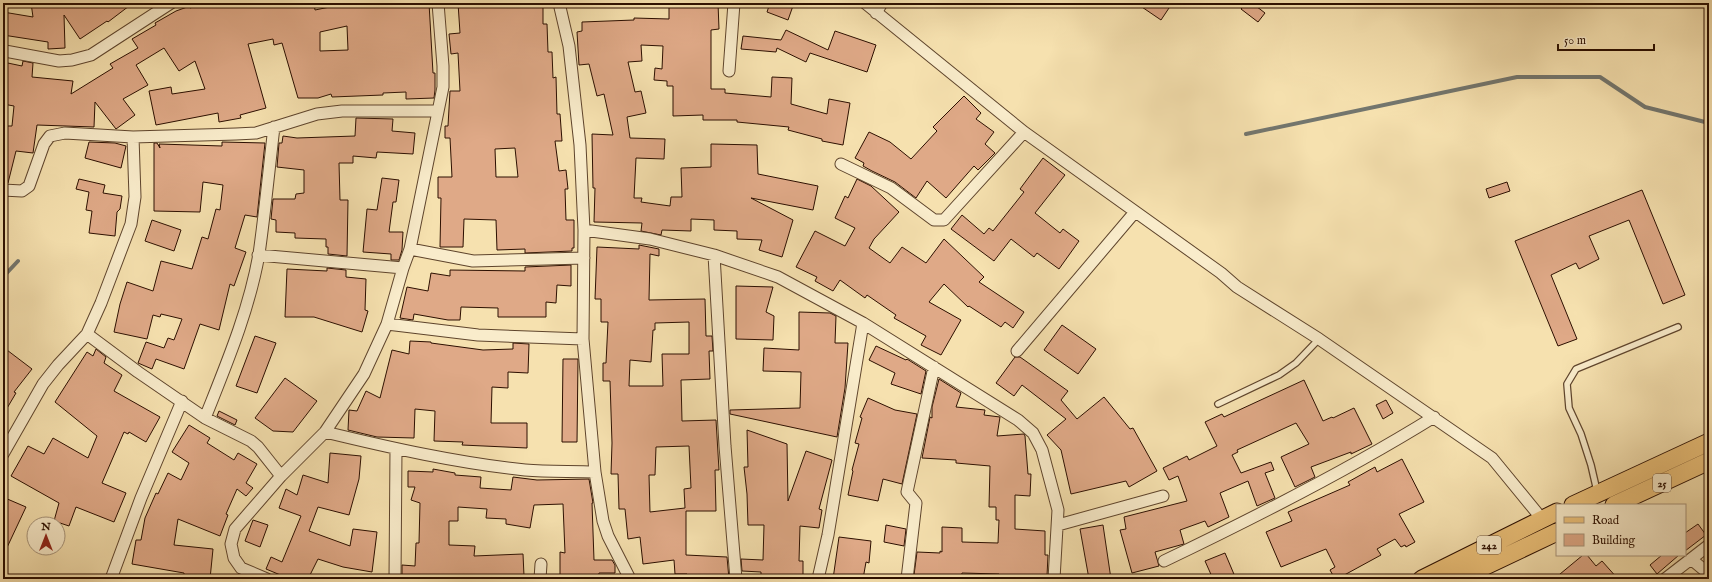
<svg xmlns="http://www.w3.org/2000/svg" width="1712" height="582" font-family="'IM FELL English',serif">
<style>
.lines{fill:none;stroke-linecap:round;stroke-linejoin:round}
.stream{stroke:#73766e;stroke-width:4}
.building{fill:#dfa987;stroke:#2c0f00;fill-rule:evenodd}
.lane-casing{stroke:#5e442c;stroke-width:8}
.street-casing{stroke:#5e442c;stroke-width:13}
.primary-casing{stroke:#2c0f00;stroke-width:19}
.lane{stroke:#f9eccb;stroke-width:5.5}
.street{stroke:#f9eccb;stroke-width:11}
.primary{stroke:#ebc078;stroke-width:17}
.labels{text-anchor:middle;stroke-width:3.5;stroke-linejoin:round;paint-order:stroke}
.shield{fill:#f9eccb;stroke:#6a513d;stroke-width:1}
.shield-label{font-size:11px;font-weight:bold;fill:#2c0f00}
</style>
<rect width="100%" height="100%" fill="#f6e1af"/>
<filter id="stains"><feTurbulence type="fractalNoise" baseFrequency=".005" numOctaves="4"/><feColorMatrix values="0 0 0 0 .2 0 0 0 0 .09 0 0 0 0 .02 0 0 0 .5 -.17"/></filter>
<radialGradient id="worn" r=".72"><stop offset=".6" stop-color="#630" stop-opacity="0"/><stop offset="1" stop-color="#630" stop-opacity=".3"/></radialGradient>
<g class="lines">
<path class="stream" d="M1246,134L1517,77H1600L1645,107L1709,123
M3,277L18,261"/>
</g>
<path class="building" d="M31,3H133L108,22L107,21L80,39L64,15L65,48L48,49V42L3,35V12L33,17Z
M207,3H314L315,10L349,3H429L433,73H435V90L434,98L406,99V92L383,93V95L332,97L331,94L318,98H298L282,43L274,45L273,39L248,44L266,108L240,115L241,118L219,122L218,113L156,125L149,91L171,87L172,94L205,89L195,61L179,71L164,48L136,65L148,85L123,99L135,115L116,129L95,102L94,127L37,125L33,153L16,151L8,183H3V126H12L14,106L3,104V62L22,66L23,61L33,63L32,77L73,81L71,94L113,68L110,64L138,48L132,39L156,25L155,23L176,11L190,6V8ZM347,26L348,50L320,51V32Z
M458,3H489L490,7H515V3H543V24H547L548,52H552L553,78L556,77L557,114H560L562,141H555L559,171L566,170L568,189H565L566,220H574V248H572V251L525,253V249L497,250L496,220L464,219L463,247H440L441,198H438V177H452L450,138H445V126H448L450,91H460L458,53L451,54L449,34L460,33ZM515,148L518,177H496L495,149Z
M706,3H718L719,29L711,30V89H725V93L771,97L772,77L792,78L791,104L827,114L829,99L850,103L843,145L822,141V139L788,130L789,127L737,122V120H703V115L673,116V86H667V81L654,80L655,68L662,69L663,46L641,45L642,61L628,62L635,92L641,91L646,113L627,117L630,138L665,139L664,159L636,158L634,198H642L641,202L670,206L671,197H682L681,168L711,167V144L757,145L758,174L818,186L813,210L751,198L793,220L782,257L759,250L762,240L737,239V231L714,230V220L691,219V231L662,230L661,235L641,231L642,223L594,222L595,188H593L592,134L613,135L604,94L597,96L589,64L579,65L577,32L582,31V22L634,20V18L669,19V6L706,4Z
M770,3H794L788,20L767,12Z
M1136,3H1171L1168,7L1169,8L1161,20Z
M1246,3H1252L1265,13L1258,22L1241,9Z
M786,30L828,50L835,31L876,45L867,72L810,53L806,62L777,48L776,52L741,49L743,36L781,40Z
M964,96L981,113L976,119L994,132L985,144L995,153L978,170L974,166L946,198L927,181L916,198L895,182L872,171L863,166L864,163L855,158L869,132L890,142L911,159L937,131L933,127Z
M356,118L393,119L392,131L415,133L413,154L377,152L376,158L353,156V163H339L340,200H348L347,256L328,254V247H326V239L295,238V233L276,232V220L271,219L273,199H295L296,194L304,193V170L277,167L279,143H282L283,136L297,138L355,136Z
M89,142L115,143L126,146L121,168L85,158Z
M222,142L265,143L257,217L245,215L235,248L246,252L234,286L230,284L219,330L200,324L184,369L156,359L152,369L138,363L146,342L164,348L168,338L174,340L182,319L161,314L160,317L153,315L147,339L114,332L120,304L127,282L153,291L161,261L192,269L202,237L208,239L216,209L220,210L223,185L203,182L200,212L154,211V143H157L160,148L159,144L222,146Z
M1043,158L1065,175L1035,213L1060,233L1063,229L1079,241L1059,269L1037,253L1034,257L1011,239L994,261L951,229L962,215L984,234L989,228L993,231L1024,192L1020,189Z
M382,178L399,180L396,202H393L389,232H403L402,250L399,260H391V254L363,252L367,209L377,210Z
M79,179L105,185L103,193L122,196L120,209L117,212L115,236L89,233L92,211L86,210L89,192L76,189Z
M857,179L871,186L899,212L874,239L869,248L890,263L902,247L926,263L944,239L984,277L979,282L1024,312L1013,328L1005,322L1001,327L969,306L968,307L944,284L929,302L961,320L941,355L921,345L926,336L894,318L896,315L867,295L865,298L840,280L833,291L815,281L817,277L796,267L815,231L845,246L855,228L835,218L845,196L848,198Z
M1507,182L1510,191L1489,198L1486,189Z
M1642,190L1685,295L1663,304L1629,220L1589,236L1599,259L1579,269L1576,263L1551,275L1577,339L1558,346L1515,241Z
M152,220L181,230L174,251L145,241Z
M639,245L659,249V256L650,254L649,300L705,299L706,336H712L713,351H709L710,379L681,380L682,421L716,420L719,470H715L716,511H686V555L727,557L729,579H687V574H675L674,560L643,564L640,537L628,539L625,509H619L618,474H611L612,443L610,381H603V363H606L608,322H601V299H595L597,247L639,249ZM689,322V354H662L663,386H629L630,360L651,362L653,330H655V323ZM689,446L691,488L684,489L685,508L650,512L649,475H655L656,447Z
M571,265V286L557,285L556,303L546,302V317H498V308L461,307L460,320H448L414,314L413,320L400,318L407,287L428,291L431,273L450,276V270L525,271V267Z
M327,268L346,270V277L366,279L365,310L368,311L362,332L314,317H285L287,269L327,271Z
M736,286L773,287L766,312L774,316L773,340L736,339Z
M799,312L830,313L836,316L835,343H848L845,388L837,437L730,414V410L800,408L801,372L763,371L764,348L799,350Z
M1062,325L1096,349L1078,374L1044,350Z
M255,336L276,343L257,393L236,386Z
M410,341L431,342V343L483,350L513,349V343L529,344L528,373L508,372V388L492,387L491,423H527V448L462,445L463,442L434,441L435,411L415,409L414,438L377,437L348,430L349,410L357,411L366,391L380,398L392,350L409,354Z
M876,346L906,360L907,359L926,371L921,394L891,384L895,373L869,360Z
M3,347L32,369L14,392L16,393L3,415Z
M96,349L106,357L104,363L122,375L114,391L160,417L146,442L129,432L128,434L124,432L102,483L126,493L114,522L76,507L69,526L54,521L59,503L11,476L28,446L44,454L53,438L88,458L97,436L55,402L87,352L93,356Z
M1015,357H1020L1068,391L1061,400L1077,419L1104,397L1130,429L1133,428L1157,471L1129,487L1126,481L1071,494L1061,450L1047,435L1066,419L1022,385L1014,396L996,383Z
M563,359H578L577,442H562Z
M285,378L317,401L293,432L273,431L255,418Z
M939,379L961,393L956,407L985,410L984,415L1000,417L997,436L1024,434L1025,436L1028,474H1031L1030,496L1015,495V529L1045,531V555H1048L1047,576H1041L1040,579H999V574L962,573L961,579H939V576L914,575L917,552L940,553V551L942,552V527L962,528V542L998,543L999,520H996V507H989L990,466L956,463V460L922,458L930,417L932,418V407Z
M1304,380L1323,421L1332,417L1333,418L1354,408L1372,444L1351,454V452L1311,467L1315,477L1295,487L1281,457L1309,444L1296,423L1237,450L1238,452L1232,455L1241,473L1271,462L1274,470L1265,473L1275,498L1257,506L1248,481L1220,493L1229,517L1208,527L1205,521L1180,530L1184,544L1155,552L1159,566L1132,573L1120,530L1126,529L1124,517L1187,501L1178,476L1169,480L1163,468L1187,456L1189,460L1217,446L1205,422L1222,414L1224,417Z
M868,398L895,410L917,414L902,484L883,479L878,501L848,495L853,471L852,470L859,444L855,443L862,418L860,417Z
M1386,400L1393,413L1383,419L1376,405Z
M219,411L237,420L235,425L217,416Z
M189,425L210,438L207,443L234,460L238,453L257,464L246,483L253,488L246,496L237,489L226,514L228,515L220,536L178,519L174,545L213,549L210,579H184V573L132,564L136,540H141L145,518L156,493L158,494L168,473L181,480L189,463L172,452Z
M747,430L787,444L788,501L806,451L832,460L819,509L822,510L819,528L800,526L799,561H803V579H761V572L742,571L741,559L763,560L764,525H748L747,494L744,467H748Z
M330,453L361,456L359,479L349,515L318,507L309,531L350,546L353,529L377,532L372,572L343,567L318,559L308,579H290L266,569L271,557L282,562L301,516L279,508L286,489L297,495L303,475L328,483Z
M1402,459L1424,502L1399,514L1415,542L1406,547L1405,545L1401,547L1395,539L1377,549L1381,555L1337,579H1335L1330,570L1335,567L1326,549L1281,567L1266,532L1292,521L1288,512L1350,485L1348,482L1375,467L1377,472Z
M433,469L455,473V475L481,477L480,488L511,490L513,477L537,480L589,479L593,503H592L594,560H612L615,565V573H599L598,579H560V552L565,553L563,504L534,505L530,528L506,524V519L486,518L487,509L458,507V521H449V545L475,546L474,556L523,554L524,576L480,577V579H402V565L415,566L416,543H419L420,503L411,500L415,487H408V471L433,472Z
M5,498L26,507L3,556V504Z
M253,520L268,525L260,547L245,541Z
M1698,524L1706,535L1685,551V533Z
M886,525L906,529L904,546L884,542Z
M1103,525L1111,579H1089L1080,529Z
M839,537L871,541L869,563L866,562L863,579H833Z
M1225,553L1236,579H1213L1205,561Z
M1583,555H1587L1596,566L1602,561L1618,579H1554Z
M1662,555H1679L1657,574L1650,565Z"/>
<g class="lines">
<defs>
<path id="lane" d="M1218,404L1279,375L1296,363L1319,339
M1597,491L1591,465L1581,434L1569,408L1567,384L1576,369L1678,327"/>
<path id="street" d="M559,3L569,46L580,145L584,230L583,339L595,472L603,521L608,536L630,579
M865,3L1024,132L1221,273L1237,287L1319,339L1492,458L1542,519
M876,13L882,3
M5,51L59,61L72,60L91,55L171,3
M729,71L734,3
M841,164L891,188L934,220H944L1024,132
M3,190L22,191L29,186L44,144L50,136L65,133L133,137L236,134L256,133L317,114L342,111H438
M584,230L650,239L714,255L778,277L863,323L1018,420L1033,433L1042,450L1058,510L1054,579
M410,249L473,261L584,258
M258,255L403,268
M714,255L725,446L736,579
M387,324L478,335L583,339
M87,334L138,372L205,418L251,441L258,447L281,476
M1017,351L1135,212
M205,418C226,365 249,311 259,254C265,212 269,169 274,127
M325,432C391,448 458,463 525,470C548,472 572,471 595,472
M3,454L43,384L58,365L87,334L101,303L131,224L135,197L133,137
M1058,525L1163,496
M1691,559L1709,574
M1164,561C1256,517 1347,471 1434,417
M111,579L141,498L182,401
M267,579L241,568L234,558L231,544L235,529L281,476L325,432L364,374L387,324L403,268L410,249L443,87V66L438,3
M395,579L396,449
M540,579L541,564
M818,579L828,535L863,323
M907,579L916,503L907,492L934,367
M1665,579L1709,545"/>
<path id="primary" d="M1573,505L1709,442
M1614,505L1709,461
M1422,579L1557,512
M1458,579L1557,532"/>
</defs>
<use href="#lane" class="lane-casing"/>
<use href="#street" class="street-casing"/>
<use href="#primary" class="primary-casing"/>
<use href="#lane" class="lane"/>
<use href="#street" class="street"/>
<use href="#primary" class="primary"/>
</g>
<g class="labels">
<g class="shield">
<rect x="1653" y="474" width="18" height="18" rx="3"/>
<rect x="1477" y="536" width="24" height="18" rx="3"/>
</g>
<g class="shield-label">
<text x="1662" y="487">25</text>
<text x="1489" y="549">242</text>
</g>
</g>
<rect width="1712" height="582" fill="none" stroke="#f6e1af" stroke-width="16"/>
<rect x="4" y="4" width="1704" height="574" fill="none" stroke="#2c0f00" stroke-width="2"/>
<rect x="8" y="8" width="1696" height="566" fill="none" stroke="#2c0f00"/>
<rect x="1556" y="504" width="130" height="52" fill="#f9eccb" stroke="#a7947a"/>
<rect x="1564" y="517" width="20" height="6" fill="#ebc078" stroke="#a7947a"/>
<text x="1592" y="524" font-size="12" fill="#2c0f00">Road</text>
<rect x="1564" y="534" width="20" height="12" fill="#dfa987" stroke="#a7947a"/>
<text x="1592" y="544" font-size="12" fill="#2c0f00">Building</text>
<g transform="translate(46 536)"><circle r="19" fill="#f9eccb" stroke="#a7947a"/>
<path d="M0-3L7 15L0 10L-7 15Z" fill="#8f2418"/>
<text y="-6" font-size="11" font-weight="bold" text-anchor="middle" fill="#2c0f00">N</text>
</g>
<path d="M1558 44v6h96v-6" fill="none" stroke="#2c0f00" stroke-width="2"/>
<text x="1564" y="44" font-size="12" fill="#2c0f00" stroke="#f9eccb" stroke-width="3" paint-order="stroke">50 m</text>
<rect width="100%" height="100%" filter="url(#stains)"/>
<rect width="100%" height="100%" fill="url(#worn)"/>
</svg>
